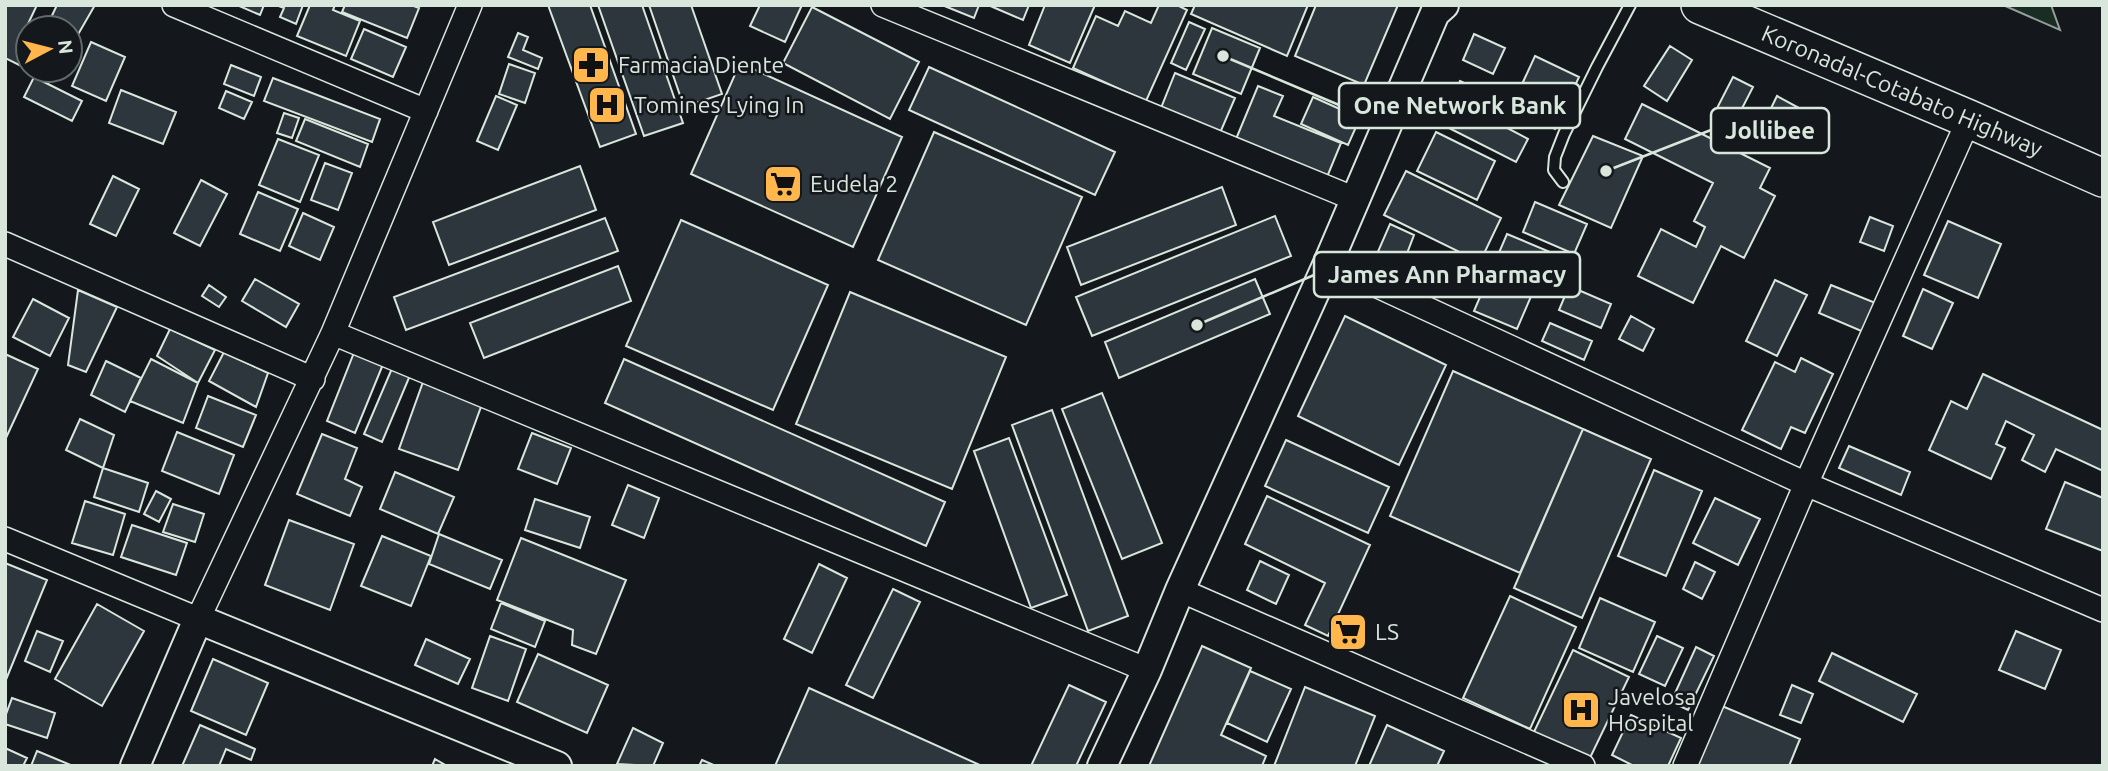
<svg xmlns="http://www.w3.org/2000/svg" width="2108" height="771" font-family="Ubuntu,sans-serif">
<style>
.green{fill:#1a2d24;stroke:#939e99;stroke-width:2}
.building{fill:#2c363c;stroke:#d8e6dc;stroke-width:2}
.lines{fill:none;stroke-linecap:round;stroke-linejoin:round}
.service-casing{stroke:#d8e6dc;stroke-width:14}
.minor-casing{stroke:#d8e6dc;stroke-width:26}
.tertiary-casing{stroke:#d8e6dc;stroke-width:32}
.trunk-casing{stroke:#d8e6dc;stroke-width:40}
.service{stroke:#14181c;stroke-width:10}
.minor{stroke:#14181c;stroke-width:23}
.tertiary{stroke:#14181c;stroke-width:28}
.trunk{stroke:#14181c;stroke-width:37}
.labels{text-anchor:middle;stroke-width:5;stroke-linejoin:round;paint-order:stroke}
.poi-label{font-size:23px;fill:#d8e6dc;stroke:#14181c;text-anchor:start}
.street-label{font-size:23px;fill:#d8e6dc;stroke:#14181c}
.leader{fill:none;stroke:#d8e6dc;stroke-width:2.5}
.callout-dot{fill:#d8e6dc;stroke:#14181c;stroke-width:2.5}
.callout{fill:#14181c;stroke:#d8e6dc;stroke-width:2.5}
.callout-label{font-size:24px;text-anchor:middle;font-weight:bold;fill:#d8e6dc}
</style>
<rect width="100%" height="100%" fill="#14181c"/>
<path class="green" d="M2003,5H2051L2060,30Z"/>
<path class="building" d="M5,5H37L27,26L32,28H28V62L25,68L5,58Z
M57,5H95L76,38L70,35V28H53L47,26Z
M237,5H264L260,15Z
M276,5H303L296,24L280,17L284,8Z
M310,5H335L333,10L360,21L346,56L297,36Z
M345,5H411L419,8L407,38L342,12Z
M548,5H590L636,134L600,147Z
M598,5H642L683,123L644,136Z
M649,5H691L722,94L684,107Z
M760,5H802L785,42L750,26Z
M942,5H979L974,18Z
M988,5H1029L1023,20Z
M1045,5H1095L1070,63L1029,45Z
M1159,5H1177L1187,10L1146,101L1073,68L1096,16L1118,26L1125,11L1151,23Z
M1195,5H1308L1287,56L1191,14Z
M1316,5H1398L1364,85L1295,56Z
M812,7L919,62L890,119L783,63Z
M1189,22L1205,29L1186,70L1171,63Z
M1212,28L1260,48L1241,94L1193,74Z
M364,29L406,47L393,77L351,59Z
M518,33L528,37L523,50L542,58L538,69L508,57Z
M1474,34L1505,48L1493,74L1463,60Z
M91,42L125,57L106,101L72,86Z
M1670,46L1692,60L1667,101L1644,86Z
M1535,56L1579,77L1555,129L1511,108Z
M740,63L902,137L853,247L691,174Z
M509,64L535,73L525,103L499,94Z
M231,65L261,77L254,96L224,84Z
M929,67L1115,152L1095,195L909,110Z
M1175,73L1235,98L1220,133L1161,108Z
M34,77L82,101L72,121L24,97Z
M1733,77L1753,87L1734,124L1714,114Z
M273,78L380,119L372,142L264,101Z
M1460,81L1503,102L1494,121L1528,139L1516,162L1439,123Z
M1258,86L1283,96L1274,116L1341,143L1327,177L1236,139Z
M121,90L176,112L163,144L109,123Z
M226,91L252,102L244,119L219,108Z
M496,96L517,105L498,150L477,141Z
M1777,96L1799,108L1780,148L1757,137Z
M1313,97L1360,118L1348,145L1301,124Z
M1642,104L1770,168L1760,188L1775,196L1744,258L1721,246L1693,303L1638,276L1661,229L1696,247L1705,227L1694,221L1713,183L1625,139Z
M284,113L299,118L292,138L277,133Z
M305,119L368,144L360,167L296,141Z
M934,132L1082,197L1026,325L878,260Z
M1436,132L1495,161L1477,200L1417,171Z
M1593,136L1643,156L1611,228L1559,205Z
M278,139L319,155L300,202L259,185Z
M325,163L352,173L338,210L311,200Z
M580,166L596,210L449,265L433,222Z
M1406,171L1501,218L1480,262L1384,215Z
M113,176L139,189L116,236L90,224Z
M201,180L227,194L200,246L174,233Z
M1222,187L1236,225L1081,285L1067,247Z
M258,192L298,209L280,251L240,234Z
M1535,202L1587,224L1574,254L1523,232Z
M303,213L334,227L320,260L289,246Z
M1275,216L1291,256L1092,336L1076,297Z
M1870,217L1893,226L1884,251L1860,242Z
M605,218L618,251L406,330L394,297Z
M681,220L828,285L773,410L626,346Z
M1948,221L2001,244L1978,298L1924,275Z
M1390,224L1414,235L1406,256L1421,263L1411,287L1370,270Z
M1507,234L1550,252L1517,329L1474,311Z
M618,266L631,301L484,358L470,323Z
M255,279L299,304L286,327L242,301Z
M1255,279L1270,314L1119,378L1105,342Z
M1775,280L1807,295L1777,356L1746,341Z
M209,285L226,297L219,307L202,296Z
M1831,285L1878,304L1866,333L1819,313Z
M1569,286L1611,304L1601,328L1559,310Z
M1923,289L1953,303L1932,349L1903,336Z
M78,290L117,307L86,372L68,365Z
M850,292L1006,357L952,489L796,424Z
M33,299L69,318L50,356L13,337Z
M1345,316L1446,365L1399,465L1298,416Z
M1631,316L1654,329L1643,351L1619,339Z
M1550,323L1592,341L1584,360L1542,341Z
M170,329L215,350L198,383L157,356Z
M357,345L386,357L355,433L327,421Z
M224,352L268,373L256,407L209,381Z
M5,354L38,369L5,440Z
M1801,358L1833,374L1805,433L1791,427L1781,449L1742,430L1775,362L1795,372Z
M151,359L198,383L183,423L130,401Z
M624,359L945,502L926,546L605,403Z
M106,361L141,378L125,412L91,395Z
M393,366L411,373L382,442L364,434Z
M1453,371L1583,429L1520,573L1390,516Z
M1983,374L2103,430V471L2056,449L2045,472L2022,460L2034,435L2006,421L1996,444L2005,448L1991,479L1929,450L1951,401L1967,409Z
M423,382L482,404L458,470L399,449Z
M1102,393L1162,543L1122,559L1062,409Z
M208,396L256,415L243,447L196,428Z
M1052,410L1128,616L1088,631L1012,425Z
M80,419L114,435L103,468L66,450Z
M1583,429L1651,459L1582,618L1514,588Z
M177,432L234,455L219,494L162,471Z
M532,433L571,448L557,484L518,469Z
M322,434L357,448L345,479L362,487L350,516L297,494Z
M1009,438L1067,595L1031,608L974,451Z
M1286,440L1389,487L1368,533L1265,486Z
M1849,446L1910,472L1901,495L1839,468Z
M103,468L148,483L139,512L94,497Z
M1654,470L1702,491L1666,576L1618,556Z
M395,472L454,497L438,534L380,509Z
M2065,482L2103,498V551L2046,529Z
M628,485L659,498L644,538L612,525Z
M156,491L171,499L159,522L144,514Z
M1267,496L1370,545L1328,636L1305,625L1325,583L1245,544Z
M1715,498L1760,519L1738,565L1693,543Z
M535,499L590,517L580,548L525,530Z
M85,501L125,514L113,555L72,543Z
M173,504L204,514L195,542L163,532Z
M289,520L354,544L330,610L265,585Z
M132,525L187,543L176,575L121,557Z
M439,534L502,560L490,589L429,564Z
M382,536L431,556L411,606L361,586Z
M521,538L626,580L596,654L572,645L573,630L497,600Z
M1260,561L1289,575L1276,604L1247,590Z
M1695,562L1715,572L1702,599L1683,589Z
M5,563L47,580L5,682Z
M819,564L847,578L812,653L784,639Z
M893,589L920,602L873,698L846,685Z
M1510,596L1576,627L1530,729L1463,698Z
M1600,598L1655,622L1633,672L1579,648Z
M501,603L545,621L535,647L491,629Z
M97,604L144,631L102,706L55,679Z
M37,631L63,641L50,672L25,661Z
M2016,631L2061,650L2045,689L1999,670Z
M490,636L526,649L508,701L472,688Z
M1657,636L1683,648L1665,686L1639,674Z
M426,639L470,659L458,684L415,665Z
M1202,646L1251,668L1221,735L1266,756L1262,766H1149Z
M1696,647L1714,656L1688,710L1671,702Z
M1573,650L1629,677L1588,762L1532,736Z
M1832,653L1917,694L1903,722L1819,681Z
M538,654L608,685L587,733L517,702Z
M213,659L268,683L246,735L191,711Z
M1250,671L1291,689L1267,742L1227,723Z
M1069,685L1106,702L1076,766H1031Z
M1792,685L1813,694L1801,723L1780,715Z
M1305,687L1375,716L1355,766H1274Z
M809,688L982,766H775Z
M12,698L55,713L47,738L5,724V717Z
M1722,706L1800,739L1789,766H1697Z
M1631,715L1681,738L1668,766H1634L1612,755Z
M200,725L255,749L251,760L226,749L219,766H182Z
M1387,725L1444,751L1437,766H1369Z
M633,728L663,743L653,766L617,764Z
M5,748L27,758L23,766H5Z
M37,751L73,766H31Z
M435,759L447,766H432Z
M702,760L716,766H699Z"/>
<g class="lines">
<defs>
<path id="service" d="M1563,182L1554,170L1555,157L1564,134L1597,67L1630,5"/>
<path id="minor" d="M174,5L426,111
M883,5L1355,199
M5,244L313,379
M1328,263L1806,484L2103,610
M333,333L1147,670
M5,539L198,619L333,333L470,5
M1180,590L1583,766
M1685,766L1806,484L1969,119"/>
<path id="tertiary" d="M135,766L198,619L557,766
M1102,766L1147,670L1180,590L1328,263L1435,13L1444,5"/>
<path id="trunk" d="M1700,5L1969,119L2103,178"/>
</defs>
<use href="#service" class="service-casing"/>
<use href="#minor" class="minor-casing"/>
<use href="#tertiary" class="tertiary-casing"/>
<use href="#trunk" class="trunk-casing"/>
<use href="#service" class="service"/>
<use href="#minor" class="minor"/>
<use href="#tertiary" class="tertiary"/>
<use href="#trunk" class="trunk"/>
</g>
<defs>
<symbol id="pharmacy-square" viewBox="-11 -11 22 22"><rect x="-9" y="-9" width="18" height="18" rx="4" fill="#ffb74d" stroke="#14181c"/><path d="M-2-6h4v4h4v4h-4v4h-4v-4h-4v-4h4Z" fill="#111"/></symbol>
<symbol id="hospital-square" viewBox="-11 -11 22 22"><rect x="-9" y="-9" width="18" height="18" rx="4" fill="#ffb74d" stroke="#14181c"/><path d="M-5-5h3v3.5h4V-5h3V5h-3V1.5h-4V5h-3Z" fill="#111"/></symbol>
<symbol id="supermarket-square" viewBox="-11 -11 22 22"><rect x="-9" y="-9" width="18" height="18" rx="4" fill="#ffb74d" stroke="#14181c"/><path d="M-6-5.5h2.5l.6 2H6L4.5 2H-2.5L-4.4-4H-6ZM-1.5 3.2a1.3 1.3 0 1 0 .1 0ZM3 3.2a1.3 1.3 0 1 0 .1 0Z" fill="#111"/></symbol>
</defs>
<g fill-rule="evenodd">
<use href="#pharmacy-square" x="569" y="43" width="44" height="44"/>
<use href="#hospital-square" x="585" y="83" width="44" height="44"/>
<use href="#supermarket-square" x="761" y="162" width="44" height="44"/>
<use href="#supermarket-square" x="1326" y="610" width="44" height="44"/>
<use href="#hospital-square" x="1559" y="688" width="44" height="44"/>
</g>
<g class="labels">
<g class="poi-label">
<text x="618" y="73">Farmacia Diente</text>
<text x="634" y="113">Tomines Lying In</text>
<text x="810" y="192">Eudela 2</text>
<text x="1375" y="640">LS</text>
<text x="1608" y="705">Javelosa<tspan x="1608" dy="26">Hospital</tspan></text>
</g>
<g class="street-label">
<text transform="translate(1902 91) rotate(23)" y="8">Koronadal-Cotabato Highway</text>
</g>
</g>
<path class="leader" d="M1223 56L1339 105M1606 171L1711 130M1197 325L1314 275"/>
<g class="callout-dot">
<circle cx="1223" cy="56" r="7"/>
<circle cx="1606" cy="171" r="7"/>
<circle cx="1197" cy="325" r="7"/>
</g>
<g class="callout">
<rect x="1339" y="83" width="241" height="45" rx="7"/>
<rect x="1711" y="108" width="118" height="45" rx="7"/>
<rect x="1314" y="252" width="266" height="45" rx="7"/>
</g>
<g class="callout-label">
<text x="1460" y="114">One Network Bank</text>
<text x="1770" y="139">Jollibee</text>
<text x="1447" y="283">James Ann Pharmacy</text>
</g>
<rect width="2108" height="771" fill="none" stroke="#d8e6dc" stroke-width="14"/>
<g transform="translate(49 49) rotate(83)"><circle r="33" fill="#14181c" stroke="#626a69" stroke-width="2"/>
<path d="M0-5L12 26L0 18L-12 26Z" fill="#ffb74d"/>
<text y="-10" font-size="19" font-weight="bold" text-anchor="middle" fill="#d8e6dc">N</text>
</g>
</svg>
